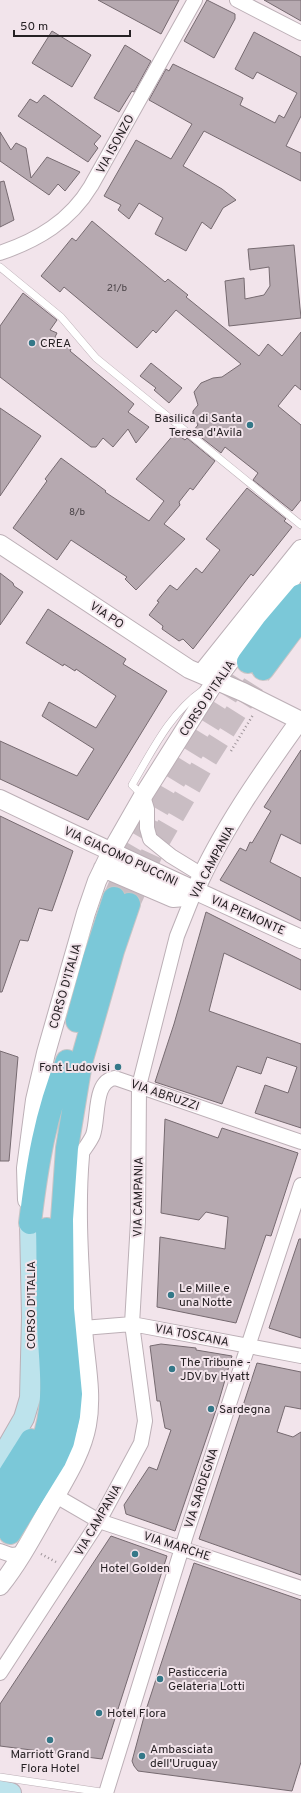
<svg xmlns="http://www.w3.org/2000/svg" width="301" height="1793" font-family="Overpass,sans-serif">
<style>
.building{fill:#b6a9b0;stroke:#766a70}
.lines{fill:none;stroke-linecap:round;stroke-linejoin:round}
.primary-tunnel{stroke:#c9bdc3;stroke-width:22;stroke-dasharray:22 11;stroke-linecap:butt}
.service-casing{stroke:#bcafb6;stroke-width:8}
.minor-casing{stroke:#bcafb6;stroke-width:16}
.tertiary-casing{stroke:#bcafb6;stroke-width:20}
.secondary-casing{stroke:#bcafb6;stroke-width:22}
.primary-casing{stroke:#c7c5c6;stroke-width:24}
.path{stroke:#9d9398;stroke-width:2.5;stroke-dasharray:1 3;stroke-linecap:butt}
.service{stroke:#fff;stroke-width:7}
.minor{stroke:#fff;stroke-width:14}
.tertiary{stroke:#fff;stroke-width:18}
.secondary{stroke:#bde3ec;stroke-width:20}
.primary{stroke:#7bc8d8;stroke-width:22}
.poi-dot{fill:#347888;stroke:#f2e4eb;stroke-width:1.5}
.labels{text-anchor:middle;stroke-width:4;stroke-linejoin:round;paint-order:stroke}
.number-label{font-size:10px;fill:#4a4347}
.street-label{font-size:12px;fill:#262124;stroke:#f2e4eb}
.poi-label{font-size:12px;fill:#262124;stroke:#f2e4eb;text-anchor:start}
</style>
<rect width="100%" height="100%" fill="#f2e4eb"/>
<path class="building" d="M98,0H179L161,34Z
M207,0L235,14V19L214,58L184,41Z
M264,0H301V21Z
M52,31L91,55L72,87L32,63Z
M254,32L301,57V116L286,146L301,153V181L204,131L183,166L222,189L236,200L223,208L211,229L202,222L186,251L155,234L163,218L139,203L129,219L118,210L121,205L104,196L136,140L171,159L192,124L149,100L166,69L169,71L173,64L243,98L240,105L275,123L279,115L284,118L297,93L257,72L253,79L235,69Z
M125,45L151,61L134,92L132,91L119,112L94,98Z
M44,95L101,136L94,144L98,148L88,162L18,116L30,99L37,103Z
M0,132L11,150L16,143L26,148L31,178L47,157L80,172L65,191L58,184L49,195L0,161Z
M4,181L14,220L0,227V182Z
M92,221L165,282L168,279L188,295L186,297L259,356L268,344L282,356L301,332V390L295,385L278,406L301,425V500L292,511L253,480L258,473L225,447L221,453L193,431L198,425L193,416V411L198,405L194,392L201,383L213,378L222,377L241,364L176,310L156,333L153,330L137,348L64,287L60,292L41,276L72,238L76,241Z
M294,245L301,318L229,326L225,281L244,278L245,299L264,295L270,286L269,267L250,270L248,249Z
M23,293L57,320L50,330L57,333L55,337L71,349L70,351L134,404L128,412L149,427L136,443L128,429L113,447L103,438L96,447H91L0,377V326Z
M151,363L182,388L169,403L154,390L156,388L140,376Z
M0,408L41,436L0,496Z
M175,433L185,440L187,438L215,461L193,490L190,488L179,502L180,505L164,524L185,539L136,590L125,579L127,577L71,540L57,560L13,528L47,481L45,479L61,458L106,491L105,492L149,521L164,501L136,479Z
M247,488L286,519L284,521L292,527L253,576L251,574L193,649L183,639L179,641L162,629L163,626L149,615L159,602L157,601L170,585L177,590L196,568L202,573L220,550L206,539Z
M0,573L13,583L14,586L23,592L0,625Z
M48,609L126,659L123,664L167,691L88,820L0,779V741L77,776L94,749L42,716L49,702L96,728L116,696L76,669L75,671L64,664L63,666L26,643Z
M301,750V844L281,834L270,862L301,878V921L220,880L240,848L246,851L250,842L252,843L271,811L264,807Z
M0,816L73,851L52,911L39,908L28,941L20,940L2,992H0Z
M206,912L301,960V990L224,953L209,1011L301,1044V1128L255,1113L265,1085L288,1093L297,1067L267,1057L261,1074L237,1066L222,1104L155,1082L174,1024Z
M0,1051L18,1057L9,1161H0Z
M165,1119L218,1138L222,1128L298,1153L271,1236L266,1235L236,1323L157,1307L160,1237L225,1249L228,1217L206,1212L199,1220L161,1213Z
M299,1239H301V1338L269,1328Z
M161,1344L196,1348V1350L232,1356L218,1404L175,1531L126,1514L124,1505L149,1467L157,1470L171,1430L165,1428L160,1401H157L150,1346Z
M257,1363L301,1372V1409L285,1406L277,1432L293,1437L301,1432V1575L199,1539Z
M111,1536L167,1556L102,1759L0,1746V1704Z
M194,1563L301,1600V1762L292,1791L138,1771L134,1766L132,1761L145,1713Z"/>
<g class="lines">
<path class="primary-tunnel" d="M114,898L133,853L174,782L248,662
M129,904L152,853L201,768L263,669"/>
<defs>
<path id="service" d="M0,267L61,317L96,358L301,525
M143,796L132,785C152,751 170,713 203,690
M0,1777L108,1793"/>
<path id="minor" d="M237,0L301,33
M0,253C38,240 70,221 91,186L195,0
M143,796L147,809V828L150,839L171,856L202,875
M80,1156C84,1149 90,1142 93,1135C99,1118 93,1081 115,1078L301,1142
M83,1328L132,1324L301,1356
M56,1496L99,1521L301,1588
M0,1551L11,1555L22,1554
M0,1673L99,1521L141,1443L145,1421L132,1324L138,1221L139,1086L177,936L195,891
M106,1793L186,1535L301,1185"/>
<path id="tertiary" d="M0,544L189,669L243,692L301,721
M201,674L301,549
M0,799C100,847 200,893 301,939
M103,868L173,898L185,897L195,891
M195,891C221,831 262,773 300,720
M27,1200L26,1168L35,1100L46,1053L86,913L97,881L111,852L143,796L216,680L301,566
M0,1586C20,1561 35,1532 51,1504C65,1479 82,1453 87,1425C93,1393 85,1360 83,1328C80,1271 75,1213 80,1156"/>
<path id="secondary" d="M0,1460L24,1418L30,1398L32,1317L30,1223
M0,1791L11,1793"/>
<path id="primary" d="M248,662L273,628L301,595
M263,669L301,618
M77,1021L94,959L114,898
M30,1223C37,1165 45,1115 67,1061
M0,1489L31,1440
M0,1519C18,1491 38,1463 46,1430C56,1394 49,1357 48,1321C47,1290 48,1260 47,1229
M10,1533L55,1460L63,1442L69,1416L71,1394L63,1309L62,1219L67,1148L81,1063L113,951L129,904"/>
</defs>
<use href="#service" class="service-casing"/>
<use href="#minor" class="minor-casing"/>
<use href="#tertiary" class="tertiary-casing"/>
<use href="#secondary" class="secondary-casing"/>
<use href="#primary" class="primary-casing"/>
<path class="path" d="M231,751L253,715
M41,1554L56,1562"/>
<use href="#service" class="service"/>
<use href="#minor" class="minor"/>
<use href="#tertiary" class="tertiary"/>
<use href="#secondary" class="secondary"/>
<use href="#primary" class="primary"/>
</g>
<g class="poi-dot">
<circle cx="32" cy="343" r="4"/>
<circle cx="250" cy="425" r="4"/>
<circle cx="118" cy="1067" r="4"/>
<circle cx="171" cy="1295" r="4"/>
<circle cx="172" cy="1369" r="4"/>
<circle cx="211" cy="1409" r="4"/>
<circle cx="135" cy="1554" r="4"/>
<circle cx="160" cy="1679" r="4"/>
<circle cx="99" cy="1713" r="4"/>
<circle cx="50" cy="1740" r="4"/>
<circle cx="142" cy="1756" r="4"/>
</g>
<g class="labels">
<g class="number-label">
<text x="117" y="291">21/b</text>
<text x="77" y="515">8/b</text>
</g>
<g class="street-label">
<text transform="translate(115 144) rotate(-61)" y="4">VIA ISONZO</text>
<text transform="translate(107 615) rotate(34)" y="4">VIA PO</text>
<text transform="translate(207 698) rotate(-56)" y="4">CORSO D'ITALIA</text>
<text transform="translate(121 856) rotate(25)" y="4">VIA GIACOMO PUCCINI</text>
<text transform="translate(212 862) rotate(-62)" y="4">VIA CAMPANIA</text>
<text transform="translate(248 915) rotate(24)" y="4">VIA PIEMONTE</text>
<text transform="translate(65 986) rotate(-74)" y="4">CORSO D'ITALIA</text>
<text transform="translate(165 1095) rotate(19)" y="4">VIA ABRUZZI</text>
<text transform="translate(138 1197) rotate(-89)" y="4">VIA CAMPANIA</text>
<text transform="translate(31 1305) rotate(-90)" y="4">CORSO D'ITALIA</text>
<text transform="translate(192 1335) rotate(11)" y="4">VIA TOSCANA</text>
<text transform="translate(201 1488) rotate(-72)" y="4">VIA SARDEGNA</text>
<text transform="translate(98 1520) rotate(-60)" y="4">VIA CAMPANIA</text>
<text transform="translate(177 1546) rotate(18)" y="4">VIA MARCHE</text>
</g>
<g class="poi-label">
<text x="40" y="347">CREA</text>
<text x="242" y="422" text-anchor="end">Basilica di Santa<tspan x="242" dy="14">Teresa d'Avila</tspan></text>
<text x="110" y="1071" text-anchor="end">Font Ludovisi</text>
<text x="179" y="1292">Le Mille e<tspan x="179" dy="14">una Notte</tspan></text>
<text x="180" y="1366">The Tribune -<tspan x="180" dy="14">JDV by Hyatt</tspan></text>
<text x="219" y="1413">Sardegna</text>
<text x="135" y="1572" text-anchor="middle">Hotel Golden</text>
<text x="168" y="1676">Pasticceria<tspan x="168" dy="14">Gelateria Lotti</tspan></text>
<text x="107" y="1717">Hotel Flora</text>
<text x="150" y="1753">Ambasciata<tspan x="150" dy="14">dell'Uruguay</tspan></text>
<text x="50" y="1758" text-anchor="middle">Marriott Grand<tspan x="50" dy="14">Flora Hotel</tspan></text>
</g>
</g>
<path d="M14 30v6h116v-6" fill="none" stroke="#262124" stroke-width="2"/>
<text x="20" y="30" font-size="12" fill="#262124" stroke="#f2e4eb" stroke-width="3" paint-order="stroke">50 m</text>
</svg>
